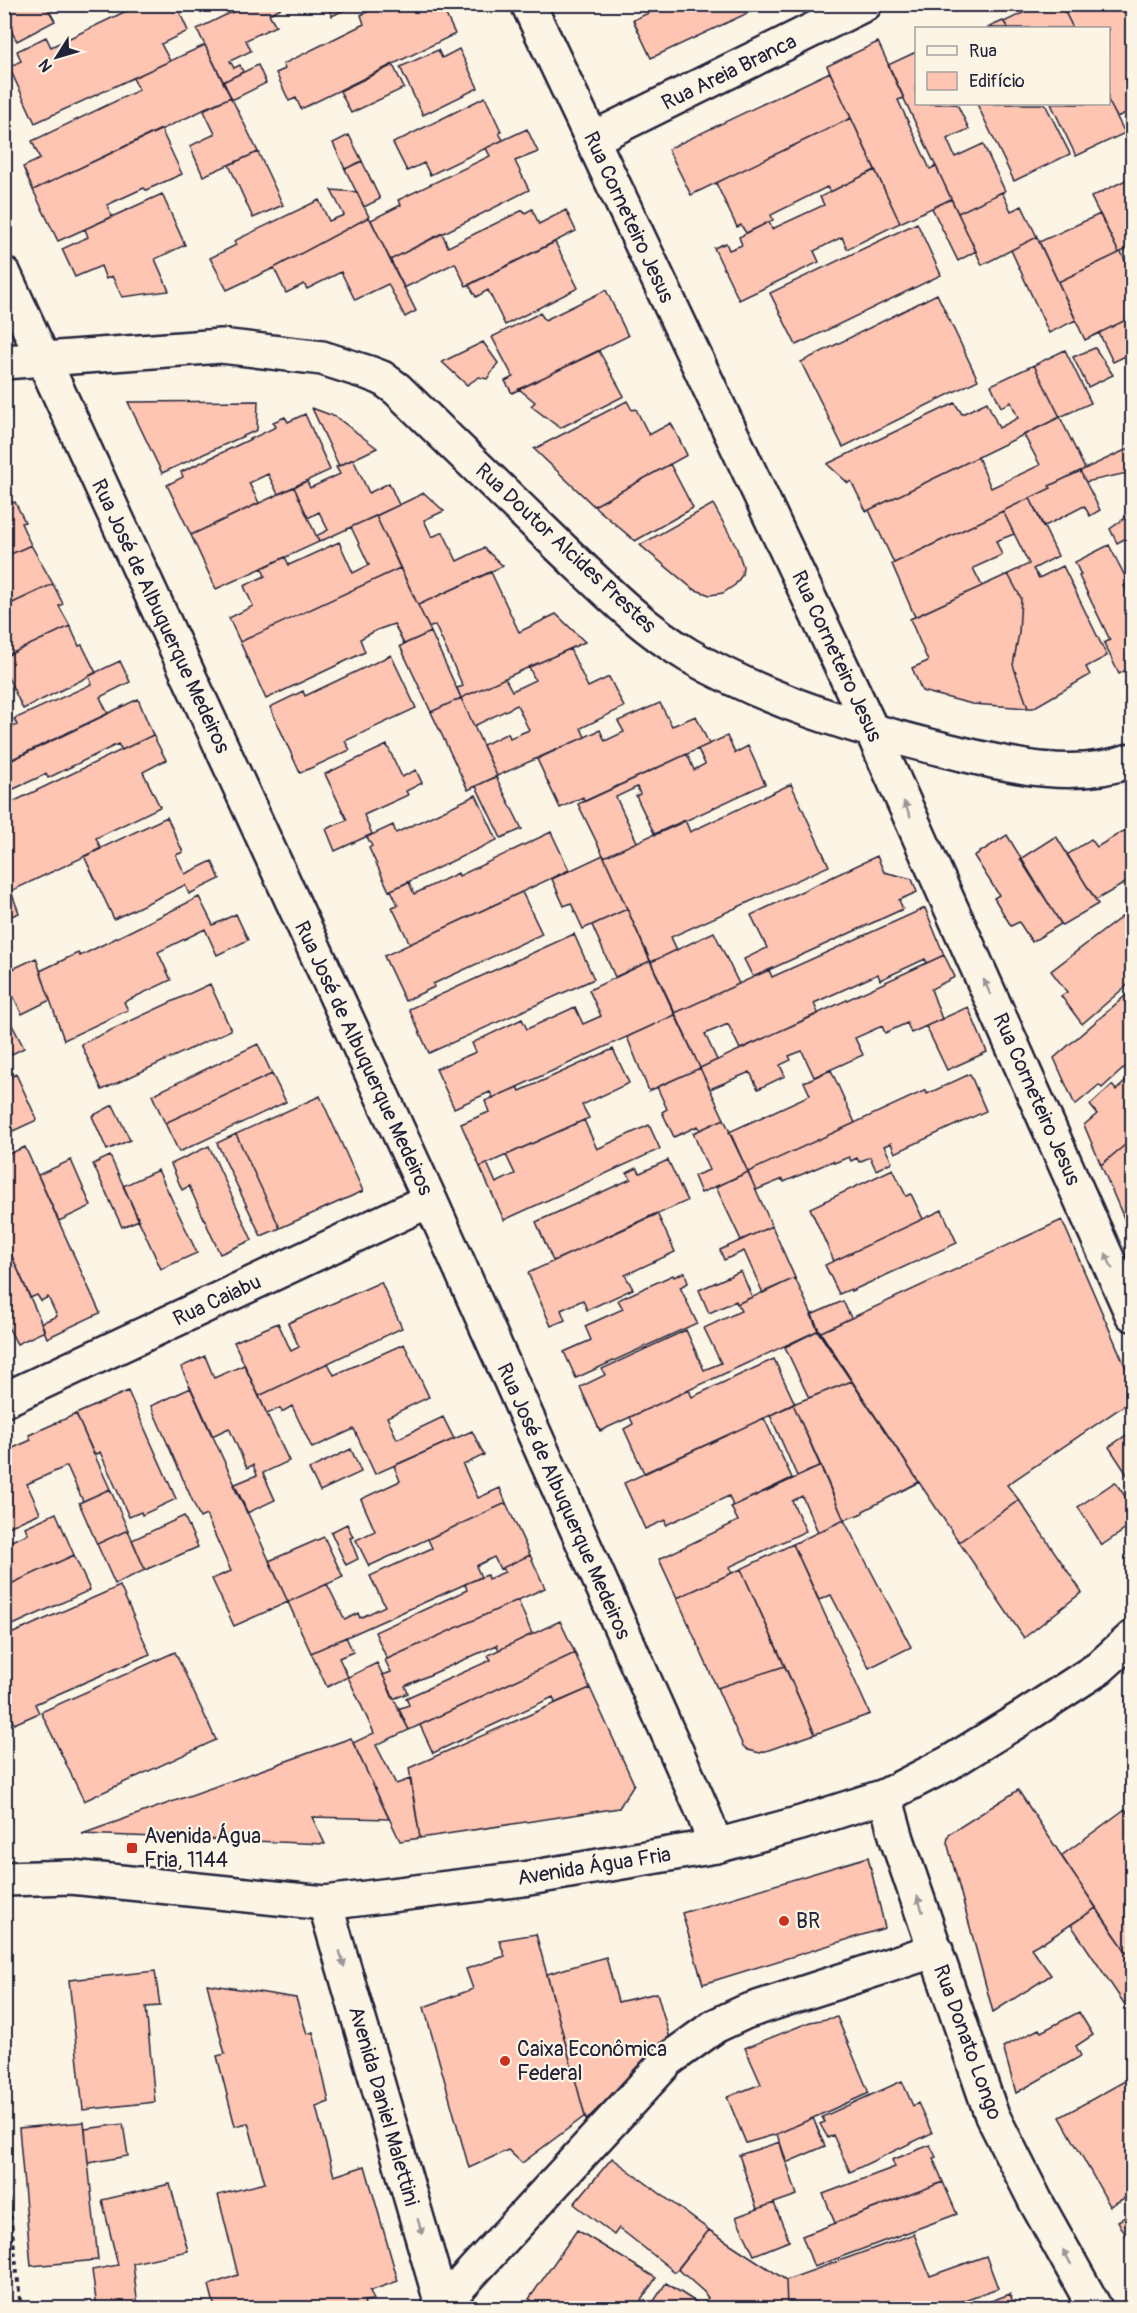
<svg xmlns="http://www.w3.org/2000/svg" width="1137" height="2313" font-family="Pangolin,sans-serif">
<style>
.building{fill:#fdc5b2;stroke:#22223b;stroke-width:1.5}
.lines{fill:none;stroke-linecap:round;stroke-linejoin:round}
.minor-casing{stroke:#22223b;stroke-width:38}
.tertiary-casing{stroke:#22223b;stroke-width:38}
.secondary-casing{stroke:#22223b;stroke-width:38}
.path{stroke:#22223b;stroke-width:4;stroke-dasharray:4.5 4.5;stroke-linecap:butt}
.minor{stroke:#fcf5e5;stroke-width:33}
.tertiary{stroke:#fcf5e5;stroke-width:33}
.secondary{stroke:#fcf5e5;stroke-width:33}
.oneway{fill:#9a9698}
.poi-dot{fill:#c8321e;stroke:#fcf5e5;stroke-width:2}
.labels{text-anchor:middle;stroke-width:4.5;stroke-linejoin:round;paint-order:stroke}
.street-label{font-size:21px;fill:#22223b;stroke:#fcf5e5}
.poi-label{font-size:21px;fill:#22223b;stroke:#fcf5e5;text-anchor:start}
</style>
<rect width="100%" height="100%" fill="#fcf5e5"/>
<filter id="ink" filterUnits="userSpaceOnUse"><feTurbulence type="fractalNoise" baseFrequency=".0167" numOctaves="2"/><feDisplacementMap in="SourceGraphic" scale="12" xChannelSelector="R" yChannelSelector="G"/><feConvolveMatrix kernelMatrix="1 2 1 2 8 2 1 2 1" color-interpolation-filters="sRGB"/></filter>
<g filter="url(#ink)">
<path class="building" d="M4,4H45L55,21L17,41L4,19Z
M78,4H95L81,11Z
M141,4H176L188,31L161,44L170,61L35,123L9,67L21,61L17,51L46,37L51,47Z
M227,4H248L231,13Z
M248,4H289L269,14L276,26L246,40L251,51L230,61L234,68L240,65L243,72L223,82L197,29Z
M327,4H368L357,10L354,5L332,16Z
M383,4H441L455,34L301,109L296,98L289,101L276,73L285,69L283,64L364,24L361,15Z
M668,4H762L763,6L651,58L633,20Z
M1041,4H1061L1073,28H1008L1004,22Z
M1061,4H1126L1132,18V110L1117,117L1108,100V28H1073Z
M1003,21L1008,28H987Z
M878,42L904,98L898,100L930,169L936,166L951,199L900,223L827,66Z
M205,45L231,97L33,190L23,167L40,159L32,141L139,90L133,78Z
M459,49L478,88L423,115L400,67L438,50L442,58Z
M916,52V104H957L969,129L947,139L955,157L983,144L1005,191L958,213L888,65Z
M258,65L266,83L232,100L223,82Z
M393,65L404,88L351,113L340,91Z
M830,72L851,118L691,195L668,149Z
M231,97L258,152L203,176L190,146L215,134L203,109Z
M485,97L501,131L499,133L503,140L430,175L424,163L407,171L393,143Z
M1108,100L1125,133L1076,156L1051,104H1108Z
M977,104H1045L1070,154L1014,181Z
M851,118L875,170L830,192L827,187L771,215L773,220L746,233L741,225L737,227L716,183Z
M161,129L182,174L146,190L144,188L107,205L112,217L58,241L33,190Z
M527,129L538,152L515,161L529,190L390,260L371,220L401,205L398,200L490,156L486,148Z
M349,135L362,161L345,169L333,143Z
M258,152L283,205L253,218L229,165Z
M362,161L380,199L364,207L345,169Z
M875,170L900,223L847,249L842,237L814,251L819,262L739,300L714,248L726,243L729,250L742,245L739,237L769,222L772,229L824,205L820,197Z
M1132,177V246L1119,253L1091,197Z
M331,190L357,192L369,217L274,268L227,290L210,258L236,245L234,241L319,200L329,221L344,215Z
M1002,192L1011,211L1022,206L1037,237L982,265L958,213Z
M162,194L185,245L155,259L169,291L122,297L112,276L106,279L101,266L75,277L62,249L88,237L85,229Z
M951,199L976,251L958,261L932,208Z
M532,209L539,224L566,210L576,231L466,286L455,263L404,288L390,260L442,233L448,247L523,210L525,213Z
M1100,214L1119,253L1058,282L1039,242Z
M369,217L416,311L405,317L388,284L355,300L341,272L307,289L304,284L286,293L274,268Z
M917,223L941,275L796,345L770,293Z
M1037,237L1076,320L1049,333L1011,250Z
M555,242L578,288L505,325L488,290L476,297L469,285Z
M1121,252L1132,275V317L1085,340L1058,282Z
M606,290L628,336L512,393L505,381L513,377L492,337L540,313L545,320Z
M937,294L978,380L843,447L801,362Z
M1132,317V353L1113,362L1099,333Z
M483,342L498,363L487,379L479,377L467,385L442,362Z
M1095,348L1113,375L1088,387L1073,357Z
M1065,350L1091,403L1060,417L1034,365Z
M599,351L624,396L560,428L531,406L535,402L519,389Z
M1034,365L1060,417L869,510L866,511L851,481L848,483L827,464L955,403L962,414L987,402L999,428L1018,418L1011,402L1001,407L991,385Z
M258,401L257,430L162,473L128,402Z
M627,401L632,410L636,409L649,435L671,423L687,455L594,506L534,449Z
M312,408L336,417L377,448L339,466Z
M305,414L330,470L278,494L268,474L249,483L259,503L191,535L167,485L183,477L181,472L276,427L273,422L285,417L288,422Z
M1060,417L1085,469L1049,486L1051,488L894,563L869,510L978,457L991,488L1040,465L1024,435Z
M1132,447V472L1086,482L1080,471Z
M353,459L369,493L389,483L399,505L319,542L316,536L328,530L319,512L308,518L294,487L307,481L310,488L340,474L336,467Z
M670,464L693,508L635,541L594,506Z
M1080,471L1100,510L1090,516L1084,506L1043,527L1030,498L1051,488L1049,486Z
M4,486L12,502L4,506Z
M294,487L319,542L216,589L191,535Z
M424,493L444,511L424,520L432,537L443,532L457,561L484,548L503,566L418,605L376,516Z
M1030,498L1058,556L1033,569L1039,578L1063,566L1107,656L1086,667L1090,675L1033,708H1028L1013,665L1019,633L1021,598L1008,574L1029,564L1003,511Z
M15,502L25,522L21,523L31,545L4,557V506Z
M713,504L736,546L743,566L742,575L735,585L723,593L710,595L693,589L640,545Z
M1003,511L1014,534L996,541L1002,555L973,568L982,586L915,617L892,564Z
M1132,513V540L1130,536L1117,543L1110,529Z
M376,516L400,568L240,642L229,618L253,606L244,586L265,576L262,568L285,557L289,565L339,542L353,573L369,565L351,527Z
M31,545L53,584L4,607V557Z
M1109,545L1129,584L1124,586L1132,603V667L1119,674L1104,643L1110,640L1079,576L1081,575L1075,562Z
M400,568L431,632L404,644L394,624L377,630L360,639L365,652L266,699L240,642Z
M491,572L519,632L556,614L585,642L461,698L457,688L463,686L435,625L429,628L418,605Z
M1008,574L1021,598L1019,633L1013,665L1028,708L972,704L922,691L912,668L928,661L910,619Z
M53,584L63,604L59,606L70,626L4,657V607Z
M70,626L79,646L82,645L96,673L23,709L4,669V657Z
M431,632L461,698L431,712L400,646Z
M570,649L588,687L609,677L624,707L581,728L585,737L497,776L483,745L508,733L510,738L529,730L517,705L474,726L461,698L505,678L512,691L535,680L529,667Z
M391,655L416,708L345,741L350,750L300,773L270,707L303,691L305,696Z
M120,661L130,682L100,697L108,714L8,762L4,753V731L17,725L14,719L92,684L88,676Z
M461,698L497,776L468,790L431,712Z
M138,699L153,735L122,750L118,744L48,778L46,774L5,793L4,763Z
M660,703L672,726L696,716L709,744L584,802L583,797L560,808L537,759L600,730L605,741L624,732L618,721Z
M153,735L166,760L143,772L160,807L96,838L101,849L11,891L4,872V806Z
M727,736L735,753L748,746L765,784L655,835L636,796L640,794L637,787L616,797L637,842L604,857L578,804L687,754L694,770L705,764L698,749Z
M387,745L402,777L416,770L422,783L406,791L408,795L364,815L372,834L335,851L326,829L347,820L325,774Z
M496,777L522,829L501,838L476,786Z
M791,784L829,866L671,937L677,950L651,962L604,857L685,820L690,832Z
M476,795L497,840L389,891L369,848L372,846L367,837L393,825L396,833Z
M167,817L183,852L176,855L185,874L212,861L220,879L189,894L185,885L114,919L84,856Z
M1125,830L1131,839L1132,838V879L1096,900L1067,855L1091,839L1097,847Z
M551,832L569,870L410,944L392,907L398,905L391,890L409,882L414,894L458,873L459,876Z
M1007,835L1061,924L1032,942L1019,922L1011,926L994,898L999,895L974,856Z
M1056,836L1098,904L1062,925L1020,859Z
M603,855L627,909L583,929L571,903L564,906L552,879Z
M877,856L884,872L912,879L917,892L899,900L903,909L753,977L744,959L767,948L751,915Z
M4,872L19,913L4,919Z
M522,892L542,934L433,984L434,987L405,1001L384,956Z
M199,897L213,925L236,914L248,940L217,955L205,929L158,952L171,980L124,1002L128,1010L64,1040L40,971L78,953L80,956Z
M925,908L944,955L927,963L925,959L880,980L878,974L814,1003L818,1014L740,1049L728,1024L705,1034L717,1060L700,1068L675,1013L769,970L772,977Z
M627,909L650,961L615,977L592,925Z
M1132,909V981L1082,1024L1061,996L1067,992L1051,971Z
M714,932L739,984L675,1013L651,962Z
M574,934L594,979L429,1053L409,1009Z
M944,955L955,977L931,989L942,1019L911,1033L907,1023L885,1033L882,1026L855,1038L863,1055L814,1077L802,1051L789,1056L791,1060L780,1065L785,1076L758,1089L750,1072L710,1089L700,1068Z
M36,958L50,1000L22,1014L4,977V973Z
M650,961L675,1015L493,1098L490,1092L454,1108L436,1069L476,1052L472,1043L522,1019L527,1029L575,1007L583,1024L601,1016L589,990Z
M210,984L231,1030L102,1090L81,1044Z
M1132,990V1061L1102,1088L1099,1085L1075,1105L1054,1058Z
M968,1007L987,1052L947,1070L926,1026Z
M675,1015L700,1068L649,1091L627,1037Z
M10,1021L24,1048L8,1056L4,1048V1023Z
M258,1044L272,1074L165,1123L152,1095Z
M613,1049L629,1083L582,1105L589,1118L480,1167L461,1124L489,1112L485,1101L518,1087L520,1091Z
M700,1068L724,1119L700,1130L698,1126L674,1137L662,1112L667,1109L657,1087Z
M831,1070L855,1123L748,1172L729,1132L810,1095L804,1082Z
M16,1074L37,1120L4,1135V1080Z
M272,1074L286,1102L179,1152L165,1123Z
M970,1074L986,1111L895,1153L891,1143L884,1146L892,1162L876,1170L870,1157L859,1162L857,1158L851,1161L849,1157L834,1163L833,1161L784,1182L783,1179L756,1190L748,1172L926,1090L927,1094Z
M1132,1076V1139L1101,1165L1084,1125L1097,1114L1090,1105L1112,1085L1116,1090Z
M320,1096L363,1191L280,1228L236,1134Z
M113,1105L130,1140L107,1150L92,1116Z
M724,1119L748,1172L701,1193L694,1176L709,1170L693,1133Z
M584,1120L597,1149L649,1125L660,1149L504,1220L480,1167L487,1163L496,1183L515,1174L506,1155Z
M236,1134L280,1228L261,1236L217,1143Z
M1132,1139V1217L1126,1223L1101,1165Z
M209,1146L252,1240L220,1254L189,1186L182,1190L171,1164Z
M25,1147L100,1313L47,1338L41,1323L57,1316L48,1297L41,1301L37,1295L30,1298L4,1238V1156Z
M110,1156L139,1220L122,1227L93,1164Z
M71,1160L91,1206L59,1221L38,1175Z
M668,1160L687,1201L553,1261L536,1222L631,1179L627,1173L637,1168L640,1173Z
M893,1169L906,1196L911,1194L923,1219L834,1261L810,1208Z
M158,1170L197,1253L161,1269L123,1186Z
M748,1172L772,1226L741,1240L716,1187Z
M942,1210L957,1243L851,1291V1289L839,1294L825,1265Z
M657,1213L675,1252L625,1275L633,1289L587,1310L583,1300L561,1310L565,1320L551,1326L528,1273Z
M1062,1220L1132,1382V1400L1007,1485L1019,1500L959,1542L819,1333Z
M772,1226L795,1278L763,1293L744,1251L724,1260L720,1250Z
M4,1238L45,1331L17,1344L4,1319Z
M741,1271L752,1297L737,1304L736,1301L709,1313L699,1290Z
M685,1272L688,1283L680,1287L697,1323L576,1378L564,1352L591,1340L585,1326L623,1309L618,1300L673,1275L674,1277Z
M795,1278L819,1330L600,1431L580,1387L605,1375L602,1369L686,1330L704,1370L721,1363L704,1328L741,1311L737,1304Z
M381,1282L402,1328L259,1396L234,1342L278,1323L291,1351L299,1347L288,1323Z
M843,1301L851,1318L819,1333L811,1315Z
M819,1330L852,1381L809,1398L785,1347Z
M404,1344L429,1397L387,1417L397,1439L443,1417L454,1439L375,1474L354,1429L312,1448L292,1406L282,1412L280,1408L267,1414L259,1396L328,1363L334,1375Z
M205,1356L214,1378L244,1365L289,1461L263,1473L275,1500L247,1513L233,1485L257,1475L253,1465L247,1468L229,1428L212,1436L181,1367Z
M774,1359L795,1404L644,1473L624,1429L633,1424L630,1417L689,1390L692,1397Z
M852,1381L919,1482L863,1511V1513L844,1520L793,1404Z
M191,1388L288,1602L234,1626L212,1579L231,1571L206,1515L200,1518L151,1406Z
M128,1391L176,1499L142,1515L141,1512L129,1517L100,1452L94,1455L76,1414Z
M793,1404L821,1466L797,1476L770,1415Z
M76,1414L110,1489L83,1501L67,1466L27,1484L40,1513L4,1529V1452L31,1440L29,1435Z
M764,1418L792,1478L733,1506L729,1496L666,1525L665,1520L645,1529L624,1483Z
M472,1431L484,1455L463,1465L478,1498L500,1488L506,1503L369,1566L356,1540L375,1531L361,1499L400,1481L394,1466Z
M1132,1431V1482L1109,1447Z
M351,1449L361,1472L320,1491L309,1469Z
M821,1466L844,1520L818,1532L802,1496L792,1501L806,1531L729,1567L732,1573L677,1598L659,1559L738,1521L731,1507Z
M1115,1482L1132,1506V1525L1102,1545L1078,1507Z
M110,1489L128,1530L97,1544L79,1503Z
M1019,1500L1082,1592L1024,1638L959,1542Z
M506,1503L530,1555L500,1569L494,1557L476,1566L481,1577L311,1653L288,1602L327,1584L345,1620L358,1613L360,1618L385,1606L370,1576L432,1548L428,1539Z
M56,1513L74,1555L4,1587V1544L28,1534L25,1527Z
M184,1516L198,1547L145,1570L132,1540Z
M844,1520L911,1647L869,1668L831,1595L819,1600L793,1544Z
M347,1524L353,1537L350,1538L358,1559L346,1565L331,1532Z
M128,1530L145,1570L115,1584L97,1544Z
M324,1537L343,1577L288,1602L269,1561Z
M793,1544L870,1714L815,1734L741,1569Z
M74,1555L90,1590L4,1629V1587Z
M530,1555L545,1588L387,1659L375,1632L467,1590L465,1584L487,1575L488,1579L505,1572L502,1568Z
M741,1569L785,1666L717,1688L677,1598Z
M120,1586L150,1654L35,1704L39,1713L14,1724L4,1703V1637Z
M518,1600L532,1634L499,1650L497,1645L405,1686L408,1693L393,1699L383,1675L391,1672L385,1660Z
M560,1621L575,1653L409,1730L398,1709L409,1705L406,1698L491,1660L488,1655Z
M346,1637L353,1652L339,1658L348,1677L327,1687L311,1653Z
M175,1652L216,1740L84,1801L41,1712Z
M575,1653L590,1688L555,1703L553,1697L433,1753L420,1725Z
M377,1663L409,1730L376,1745L396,1784L410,1779L420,1838L400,1841L353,1743L374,1733L348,1677Z
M785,1666L815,1734L760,1753L748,1750L743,1746L717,1688Z
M590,1688L634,1784L619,1808L420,1838L409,1768Z
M351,1738L389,1819L312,1817L325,1844L82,1834Z
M1018,1790L1096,1908L1043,1943L1042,1942L1031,1948L1051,1975L993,2012L947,1842L949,1834Z
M1125,1809L1132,1820V1960L1061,1856Z
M868,1857L885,1928L703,1984L682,1913Z
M1096,1908L1132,1960V2015L1071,1925Z
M536,1934L585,2116L522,2163L508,2150L469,2168L424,2007L473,1989L466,1969L505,1956L499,1940Z
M606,1957L618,2002L657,1993L670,2038L586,2120L547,1974Z
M155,1971L160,2006L146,2007L155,2102L83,2110L69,1980Z
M207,1984L296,1998L307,2034L313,2032L329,2102L316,2107L334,2176L365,2166L398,2281L370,2291L374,2300L364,2301L366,2308H215L209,2285L238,2275L218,2195L265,2183L248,2123L235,2126L217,2056L225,2054Z
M1079,2012L1093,2035L1076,2046L1081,2056L1016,2093L1003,2047L1039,2029L1041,2032Z
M837,2017L869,2093L777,2134L746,2143L727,2097L761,2084L745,2048L810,2022Z
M1132,2077V2194L1110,2206L1060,2117Z
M902,2081L913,2106L918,2103L932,2133L850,2172L833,2135L828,2138L820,2124L825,2122L822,2117Z
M813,2118L825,2146L786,2163L777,2134Z
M84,2122L98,2260L31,2266L19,2128Z
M123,2124L128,2156L88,2163L85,2129Z
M780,2142L797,2195L757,2209L739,2155Z
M930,2145L936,2157L933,2158L943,2182L835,2223L823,2194L895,2167L892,2160Z
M612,2158L709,2230L675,2272L619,2228L614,2235L574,2204Z
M943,2182L957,2214L814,2267L802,2236Z
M170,2184L188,2251L133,2263L138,2308H97L92,2270L118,2265L102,2200Z
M774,2203L789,2241L754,2255L736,2217Z
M1132,2213V2247L1118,2221Z
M577,2230L656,2278L636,2308H543L529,2299Z
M709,2230L786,2280L787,2308H708L701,2305L708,2298L704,2292L678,2269Z
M914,2234L930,2276L986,2256L998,2288L942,2308H787L786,2280Z
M666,2283L696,2302L708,2308H652L650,2307Z
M1010,2294L1015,2308H972Z"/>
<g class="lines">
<defs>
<path id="minor" d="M528,4L873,733L1132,1314
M592,139L865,4
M4,274L430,1200L701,1807L716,1846
M4,362L221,346L322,358L369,373L382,378L397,389C452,443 507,496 563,550C602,587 641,627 688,655C769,702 859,729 950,751C1009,765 1073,782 1132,760
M4,1400L430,1200
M885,1796L897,1839L991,2113L1036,2202L1095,2308
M442,2305L668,2060L715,2026L745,2012L936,1950"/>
<path id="tertiary" d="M325,1903L443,2308"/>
<path id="secondary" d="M4,1879L71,1877L325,1903L523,1879L716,1846L801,1823L885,1796L949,1763L1025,1716L1099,1668L1132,1638"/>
</defs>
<use href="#minor" class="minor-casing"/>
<use href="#tertiary" class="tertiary-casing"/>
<use href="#secondary" class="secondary-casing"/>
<path class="path" d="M4,2162L21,2308"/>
<use href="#minor" class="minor"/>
<use href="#tertiary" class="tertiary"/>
<use href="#secondary" class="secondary"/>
</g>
<defs><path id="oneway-solid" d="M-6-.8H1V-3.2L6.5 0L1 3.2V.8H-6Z" transform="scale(1.5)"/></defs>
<g class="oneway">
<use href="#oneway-solid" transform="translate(907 809) rotate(-114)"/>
<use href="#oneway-solid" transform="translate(987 987) rotate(-114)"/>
<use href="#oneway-solid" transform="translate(1109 1261) rotate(-114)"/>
<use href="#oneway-solid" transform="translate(920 1904) rotate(-109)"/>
<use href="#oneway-solid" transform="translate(342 1959) rotate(74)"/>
<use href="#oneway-solid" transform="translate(420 2227) rotate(74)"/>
<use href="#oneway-solid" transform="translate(1067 2257) rotate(-119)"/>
</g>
</g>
<g class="poi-dot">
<rect x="126" y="1842" width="12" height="12" rx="3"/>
<circle cx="784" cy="1921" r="6"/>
<circle cx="505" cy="2061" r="6"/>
</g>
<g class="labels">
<g class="street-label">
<text transform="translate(729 72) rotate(-26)" y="7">Rua Areia Branca</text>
<text transform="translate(629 217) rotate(65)" y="7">Rua Corneteiro Jesus</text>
<text transform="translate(566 548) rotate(43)" y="7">Rua Doutor Alcides Prestes</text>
<text transform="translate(161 616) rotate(65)" y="7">Rua José de Albuquerque Medeiros</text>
<text transform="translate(837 656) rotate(65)" y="7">Rua Corneteiro Jesus</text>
<text transform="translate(364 1058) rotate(65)" y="7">Rua José de Albuquerque Medeiros</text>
<text transform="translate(1037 1099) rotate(66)" y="7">Rua Corneteiro Jesus</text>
<text transform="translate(217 1300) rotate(-25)" y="7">Rua Caiabu</text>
<text transform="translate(564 1501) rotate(66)" y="7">Rua José de Albuquerque Medeiros</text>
<text transform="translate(594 1866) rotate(-9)" y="7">Avenida Água Fria</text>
<text transform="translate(968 2042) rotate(70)" y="7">Rua Donato Longo</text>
<text transform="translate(384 2106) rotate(74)" y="7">Avenida Daniel Malettini</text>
</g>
<g class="poi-label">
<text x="144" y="1843">Avenida Água<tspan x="144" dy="24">Fria, 1144</tspan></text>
<text x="796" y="1928">BR</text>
<text x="517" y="2056">Caixa Econômica<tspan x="517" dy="24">Federal</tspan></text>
</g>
</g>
<rect width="1137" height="2313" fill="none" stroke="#fcf5e5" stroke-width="24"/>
<rect x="12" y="12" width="1113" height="2289" fill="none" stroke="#22223b" stroke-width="2" filter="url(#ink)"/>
<rect x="915" y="27" width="195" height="78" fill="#fcf5e5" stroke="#a5a1a1" stroke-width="1.5"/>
<rect x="927" y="46" width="30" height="9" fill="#fcf5e5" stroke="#a5a1a1" stroke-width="1.5"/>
<text x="969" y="57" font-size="18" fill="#22223b">Rua</text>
<rect x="927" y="72" width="30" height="18" fill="#fdc5b2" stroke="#a5a1a1" stroke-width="1.5"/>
<text x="969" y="87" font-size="18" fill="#22223b">Edifício</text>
<g transform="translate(57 57) rotate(233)" stroke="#fcf5e5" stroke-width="4.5" paint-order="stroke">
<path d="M0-4.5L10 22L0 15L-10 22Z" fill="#22223b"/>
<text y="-9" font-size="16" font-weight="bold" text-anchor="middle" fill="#22223b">N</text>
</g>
</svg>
